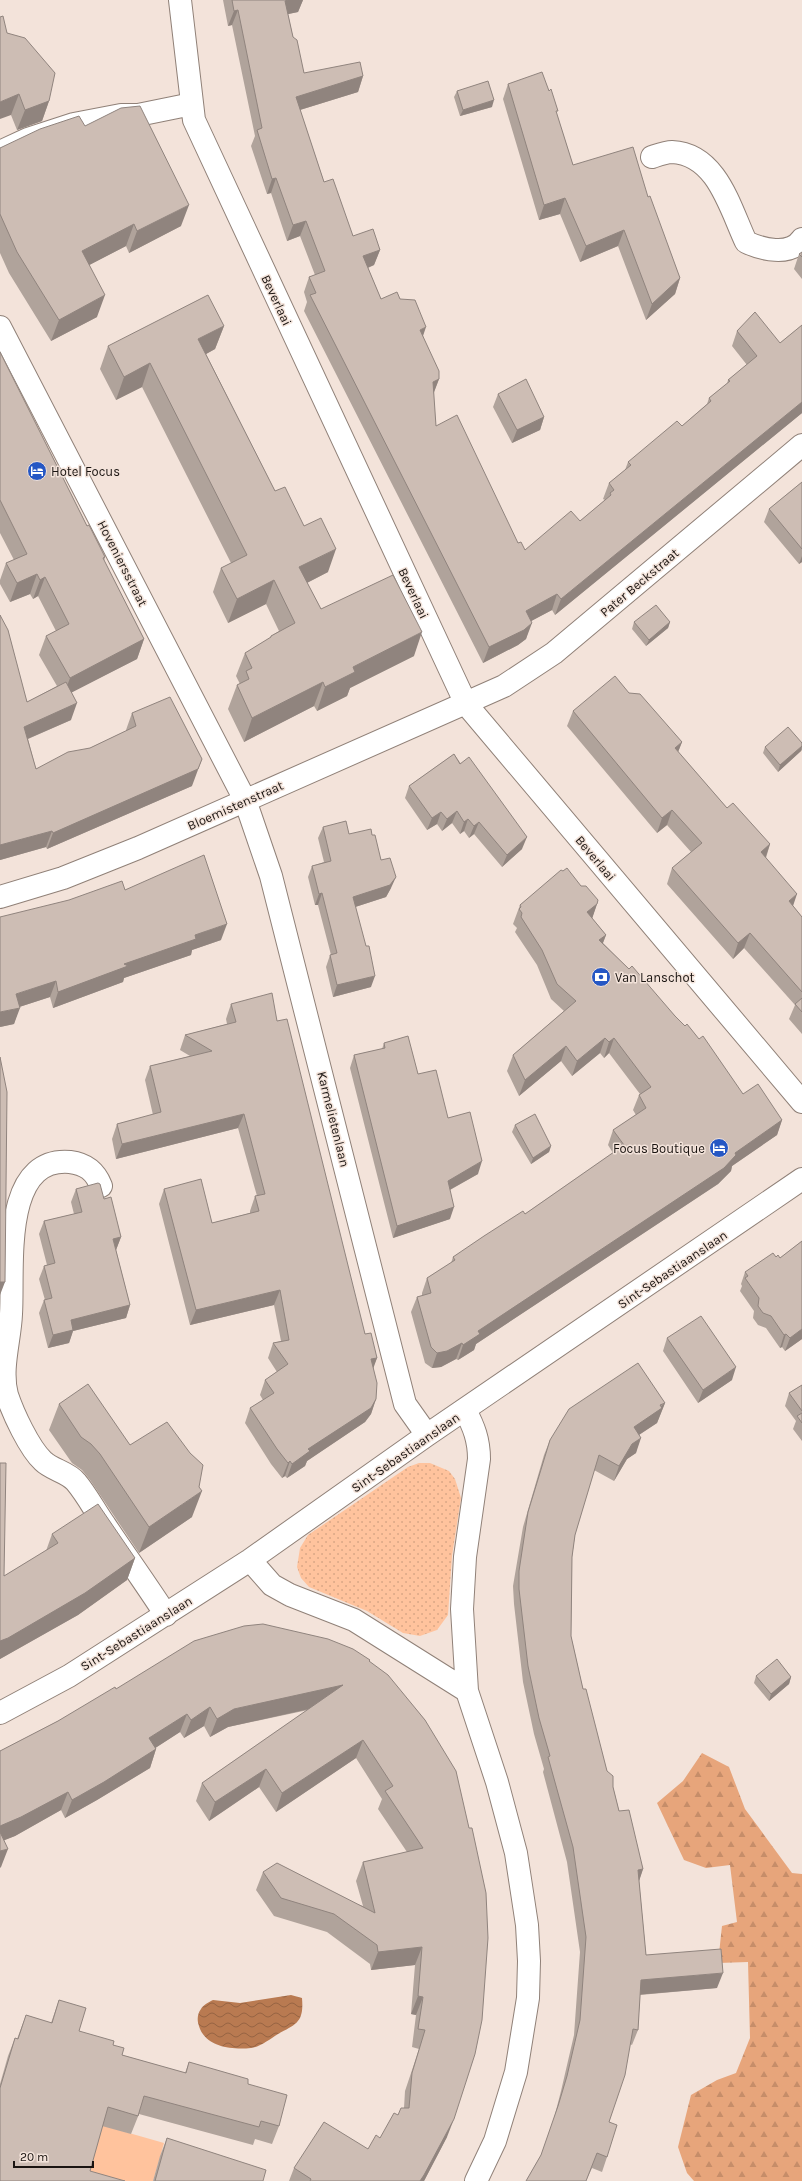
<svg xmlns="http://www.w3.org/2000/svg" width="802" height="2181" font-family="Karla,sans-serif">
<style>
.green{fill:#ffc39d}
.forest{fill:url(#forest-firs)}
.park{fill:url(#park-dots)}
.water{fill:url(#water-waves)}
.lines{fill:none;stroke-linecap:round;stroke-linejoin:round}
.minor-casing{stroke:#908178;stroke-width:24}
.minor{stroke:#fff;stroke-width:22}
.wall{fill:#b0a39b}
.shaded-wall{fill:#90847e}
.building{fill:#cdbdb4;stroke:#90847e}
.labels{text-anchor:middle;stroke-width:3;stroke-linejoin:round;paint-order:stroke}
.street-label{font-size:13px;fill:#1a1411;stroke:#f3e3da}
.poi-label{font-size:13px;fill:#1a1411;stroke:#f3e3da;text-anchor:start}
</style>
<defs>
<pattern id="forest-firs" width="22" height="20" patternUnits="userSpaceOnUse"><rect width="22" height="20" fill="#e7a57b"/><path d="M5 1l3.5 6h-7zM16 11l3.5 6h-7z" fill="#c68d69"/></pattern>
<pattern id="park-dots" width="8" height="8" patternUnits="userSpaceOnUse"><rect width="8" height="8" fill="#ffc39d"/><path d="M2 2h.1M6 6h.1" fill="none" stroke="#daa786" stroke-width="1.8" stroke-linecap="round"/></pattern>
<pattern id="water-waves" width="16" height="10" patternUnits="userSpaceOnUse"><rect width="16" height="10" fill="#b97a51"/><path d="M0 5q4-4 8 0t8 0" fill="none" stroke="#966342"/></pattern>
</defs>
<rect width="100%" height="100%" fill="#f3e3da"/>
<path class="green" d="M101,2125L164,2143L153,2181H85Z"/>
<path class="forest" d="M702,1753L729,1767L745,1809L792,1873L802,1874V2181H694L687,2173L678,2147L691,2095L717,2080L736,2073L750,2038L748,1962L718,1963L722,1926L737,1922L730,1865L706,1868L684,1860L657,1803L683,1781Z"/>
<path class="park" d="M419,1463H430L449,1471L455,1479L461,1498L452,1556L448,1615L437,1630L420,1636L403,1633L367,1611L309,1587L301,1578L297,1567L300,1548L308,1535L408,1467Z"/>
<path class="water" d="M291,1995L302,1998C304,2022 297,2024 278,2034C270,2039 260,2047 251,2048C232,2050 205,2047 199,2026C197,2021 197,2014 201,2009C203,2005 209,2002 213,2000L240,2003Z"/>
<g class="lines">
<defs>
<path id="minor" d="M180,0L194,120L466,704L802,1102
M0,152L28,139L74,124L121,115H138L192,104
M652,157C658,155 666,152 672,152C717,154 730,208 746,242C761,249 790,257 802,239
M0,327L245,800L271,876L405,1404L427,1435
M0,897L63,878L138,848L504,686L554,653L802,445
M101,1186C95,1171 86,1164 70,1162C0,1156 14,1270 11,1314C10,1340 0,1369 7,1395C13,1413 29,1448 43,1461C52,1470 68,1472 76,1482C87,1495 95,1511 105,1525C125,1555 146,1584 166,1615
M465,1410C474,1427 479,1440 479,1459L465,1557L462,1609L467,1691L497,1782L516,1853L527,1925L529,1961L528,1998L516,2072L495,2141L476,2181
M250,1560L272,1585L290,1595L354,1620L467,1691
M0,1713L69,1676L250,1560L427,1435L802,1179"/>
</defs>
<use href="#minor" class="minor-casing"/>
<use href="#minor" class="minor"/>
</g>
<path class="wall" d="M223,0H303L298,12L288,14L293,37L304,73L363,76L358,92L300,110L324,182L353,236L380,250L374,265L368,268L381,299H400L423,336L439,379L433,394L436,426L518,543L525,550L580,521L605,500L603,499L609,483L625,470L628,462L682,426L707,404L709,398L727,384L728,380L747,365L732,346L737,331L780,343L802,325V413L555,615L552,610L531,621L526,639L518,645L483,663L304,311L307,302L304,292L309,277L315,275L300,236L287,241L271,193L267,194L251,146L255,136L232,25L228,26Z
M7,33L49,101L42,121L17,130L11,115Z
M508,84L557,115L573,165L648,197L680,278L675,294L646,320L618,246L580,262L560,214L539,220L503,99Z
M457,91L492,107L460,116L454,97Z
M85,126L181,226L129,253L126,246L89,265L97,317L51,341L9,273L0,253V148Z
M802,252V279L794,269L799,254Z
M224,326L215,349L206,354L275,491L328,572L307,583L321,609L414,656L350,688L347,696L317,711L314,706L244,742L228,709L237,685L240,684L236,676L245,653L270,638L271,636L279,631L266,604L228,623L213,592L221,568L231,563L142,387L116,400L100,369L108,346Z
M0,352L87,526L105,557L104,561L144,639L137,659L71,692V720L28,739L36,769L90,748L126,731V730L132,713L192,786L47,849L46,847L0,860V615L27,702L57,686L39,655L46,636L56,631L38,596L33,599L30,594L10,602L0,584V580L6,563L14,560L0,533Z
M498,394L544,417L540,430L512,443L493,407Z
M802,482V562L799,564L764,522L769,509Z
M634,622H670L668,628L646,646L632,629Z
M629,693L682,742L678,752L727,808L770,844L766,858L793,906L802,917V1034L789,1019L795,1005L744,948L733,959L667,884L672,868L691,852L667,825L657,833L567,726L573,711Z
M802,743V750L801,751L778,772L763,753L765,747Z
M454,754L522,849L502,867L474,834L469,838L464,831L460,834L452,823L442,831L437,824L427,830L405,798L409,786Z
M323,827L349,834L372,835L391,888L386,897L355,907L371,987L333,997L326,967L330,955H331L318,905H315L308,877L312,866L324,862L318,838Z
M563,871L581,886L597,904L592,918L606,935L603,943L675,1016L743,1094L782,1120L777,1135L732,1166L731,1171L718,1184L476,1344L474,1350L458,1360L456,1359L441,1367L432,1368L425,1363L411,1312L417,1297L422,1296V1293L427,1278L451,1263L453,1257L525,1214L613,1153L608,1145L613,1130L636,1115L633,1110L639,1095L640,1094L609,1053L604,1058L600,1053L572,1076L561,1061L519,1096L507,1071L513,1055L564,1011L551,999L537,965L515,932L517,928L513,924L520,905Z
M125,890L221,940L192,950L191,955L124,978L123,982L53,1008L50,997L19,1007L14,1024L0,1027Z
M231,1004L277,1021L365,1334L377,1358L373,1367L376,1399L371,1414L365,1422L307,1461L305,1466L287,1478L285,1476L282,1478L271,1464L245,1423L250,1408L263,1400L260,1395L265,1380L277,1372L268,1358L273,1343L281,1341L274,1305L190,1325L159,1204L164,1189L212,1223L250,1213V1211L255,1196H257L238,1128L116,1159L112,1139L117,1124L153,1115L145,1080L150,1066L190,1056L180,1050L185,1035L227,1024L226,1019Z
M384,1043L418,1074L448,1118L478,1174L450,1190V1219L393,1238L350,1068L354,1055L382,1049Z
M515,1125L551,1146L549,1152L531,1164L512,1132Z
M76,1189L104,1199L121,1237L116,1250L130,1305L126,1318L73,1331L69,1343L48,1348L39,1313L44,1300H45L39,1279L44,1266L47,1265L39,1234L44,1221L74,1214L71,1202Z
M802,1241V1339L785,1351L782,1347L780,1348L766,1328L758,1325L753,1318L754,1311L740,1291L742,1286L741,1284L745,1272L776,1257L780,1258Z
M667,1338L732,1380L698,1403L663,1351Z
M802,1385V1441L793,1429L796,1421L785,1406L789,1393Z
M665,1403L657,1423L639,1435L636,1453L627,1459L614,1481L594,1470L575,1535L572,1557L571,1636L583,1689L607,1771L613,1787L619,1811L643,1869L639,1881L646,1955L717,1988L640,1995L638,2030L632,2045L630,2044L609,2122L607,2157L602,2172L592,2168L586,2181H526L541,2155L553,2122L561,2091L574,2035L580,1952L567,1862L543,1772L544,1769L534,1734L523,1682L514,1604L513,1586L523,1527L544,1455L550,1440Z
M59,1404L130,1445L192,1517L139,1553L90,1480L82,1470L72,1463L49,1430Z
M0,1463L4,1576L46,1551L52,1534L135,1558L127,1580L78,1615L0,1659Z
M370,1660L369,1661L425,1720L447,2137L424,2181H289L294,2168L368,2149L380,2138L404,2108L405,2091L419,2049L412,2047L416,2015L411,2014L415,1965L371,1970L370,1964L327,1932L274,1916L256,1890L263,1872L363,1906L356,1881L363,1862L407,1852L378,1809L382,1799L356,1758L276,1812L259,1787L209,1821L196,1801L202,1783L308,1710L228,1727L210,1737L204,1726L184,1738L180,1732L155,1748L156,1749L150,1768L97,1800L65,1818L61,1810L15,1836L4,1840L1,1867L0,1751L58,1721L116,1689Z
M756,1676L791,1677L789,1684L769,1701L754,1683Z
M59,2000L79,2031L113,2045L122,2055L185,2073L189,2062L248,2084L279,2126L272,2144L255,2139L253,2145L139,2114L131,2134L102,2126L90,2171L0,2181V2084L8,2056L15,2038L17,2039L26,2015L51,2023Z
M167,2138L263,2181H153L160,2156Z"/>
<path class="shaded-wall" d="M288,0H303L298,12L279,16L285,1Z
M238,10L232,25L228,26L234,11Z
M363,76L358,92L290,113L296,97Z
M19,94L11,115L0,119V102Z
M494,100L492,107L460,116L463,110Z
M49,101L42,121L17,130L25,110Z
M276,178L271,193L267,194L272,179Z
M565,198L560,214L539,220L544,205Z
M189,205L181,226L129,253L137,231Z
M306,221L300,236L287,241L293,225Z
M134,224L126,246L74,273L82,251Z
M624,230L618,246L580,262L586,246Z
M380,250L374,265L357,272L363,256Z
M680,278L675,294L646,320L652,304Z
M105,295L97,317L51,341L59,320Z
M224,326L215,349L190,363L198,339Z
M426,327L421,342L420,330Z
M150,363L142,387L116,400L124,377Z
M439,379L433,395V382Z
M802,402V413L555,615L561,599Z
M544,417L540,430L512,443L517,430Z
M336,549L328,572L291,591L299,567Z
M802,556V562L799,564Z
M37,574L30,594L10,602L17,583Z
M45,577L38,596L33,599L40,580Z
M274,580L266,604L228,623L237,599Z
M557,594L552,610L520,627L526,611Z
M670,622L668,628L646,646L649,640Z
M532,623L526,639L518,645L483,663L489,647Z
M422,632L414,656L350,688L347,696L317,711L325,687L353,667Z
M144,639L137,659L63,697L70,678Z
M323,682L314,706L244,742L252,718Z
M77,703L71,720L18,743L24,727Z
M682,742L676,757L675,748Z
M802,746L801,751L778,772L780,765Z
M202,759L192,786L47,849L53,833Z
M672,810L667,825L657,833L662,818Z
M457,811L452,823L442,831L447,819Z
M441,812L437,824L427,830L432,818Z
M468,819L464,831L460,834L464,822Z
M479,822L474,834L469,838L474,826Z
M52,831L46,847L0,860V845Z
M527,837L522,849L502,867L507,855Z
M770,844L765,859L761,852Z
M396,877L391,888L386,897L349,909L353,897Z
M322,893L318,905H315L319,894Z
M797,894L792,909L789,901Z
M597,904L592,919L587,912Z
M227,924L221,940L192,950L191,955L124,978L123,982L53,1008L58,992L124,964L195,935Z
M750,933L744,948L733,959L738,943Z
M606,935L600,950L599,940Z
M375,976L371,987L333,997L337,985Z
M56,981L50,997L10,1010L16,994Z
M20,1008L14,1024L0,1027V1012Z
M605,1038L600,1053L572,1076L577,1061Z
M614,1038L609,1053L604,1058L609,1042Z
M566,1046L561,1061L519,1096L525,1080Z
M244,1114L238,1128L116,1159L122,1144Z
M782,1120L777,1135L732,1166L731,1171L718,1184L476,1344L474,1350L458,1360L463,1345L478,1331Z
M551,1146L549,1152L531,1164L533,1158Z
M482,1161L478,1174L444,1193L448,1181Z
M454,1207L450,1219L393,1238L397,1226Z
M121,1237L116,1250L113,1239Z
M0,1282H5L0,1295Z
M280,1290L274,1305L190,1325L196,1310Z
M130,1305L126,1318L73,1331L69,1343L48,1348L53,1335L71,1320Z
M802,1329V1339L785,1351L790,1338Z
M786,1334L782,1347L780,1348L784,1335Z
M462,1343L456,1359L441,1367L432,1368L437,1353Z
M377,1358L372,1372L371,1359Z
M736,1367L732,1380L698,1403L703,1390Z
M376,1399L371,1414L365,1422L307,1461L305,1466L287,1478L292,1464L308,1449Z
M665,1403L657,1423L628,1442L634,1427Z
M641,1438L636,1453L627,1459L614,1481L619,1466L632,1444Z
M290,1461L285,1476L282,1478L288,1463Z
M202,1491L192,1517L139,1553L149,1527Z
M135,1558L127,1580L78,1615L0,1659V1641Z
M791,1677L789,1684L769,1701L771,1694Z
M343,1685L336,1703L228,1727L210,1737L217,1719L234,1709Z
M210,1707L204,1726L184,1738L191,1720Z
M187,1714L180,1732L143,1756L149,1738Z
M363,1740L356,1758L276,1812L282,1793Z
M156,1749L150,1768L97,1800L65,1818L72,1800Z
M266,1769L259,1787L209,1821L215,1802Z
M68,1792L61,1810L15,1836L0,1842V1826Z
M8,1849L1,1867L0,1868V1851Z
M643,1869L638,1884V1870Z
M422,1947L415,1965L371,1970L378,1952Z
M723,1973L717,1988L635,1995L641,1980Z
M418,1996L423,1997L416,2015L411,2014Z
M454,2119L447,2137L424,2181H420Z"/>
<path class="building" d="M232,0H288L285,1L293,37L297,40L304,73L360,62L363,76L296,97L324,182L333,179L353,236L373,229L380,250L363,256L381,299L397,292L400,299L415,300L426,327L420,330L439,371V379L433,382L436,426L457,415L518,543L521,542L525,550L571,511L580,521L611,495L610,493L614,490L609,483L631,465L628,462L677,421L682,426L711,401L709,398L730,381L728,380L757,356L737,331L755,312L780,343L802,325V402L561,599L557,594L526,611L532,623L524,630L489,647L310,295L316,293L309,277L325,271L306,221L293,225L276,178L272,179L257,130L262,128L238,10L234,11Z
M3,16L7,33L25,38L55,73L49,101L25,110L19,94L0,102V17Z
M542,72L549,91L551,89L558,111H556L573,165L633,147L648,197L650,196L680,278L652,304L624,230L586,246L565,198L544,205L508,84Z
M488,81L494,100L463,110L457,91Z
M140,106L189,205L137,231L134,224L82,251L105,295L59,320L17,252L0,214V148L40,129L79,116L85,126L121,108Z
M802,252V257L799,254Z
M208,295L224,326L198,339L275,491L285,487L304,526L321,518L336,549L299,567L321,609L393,575L422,632L353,667L355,672L325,687L323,682L252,718L237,685L249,679L246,671L252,668L245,653L271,637V636L295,623L274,580L237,599L221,568L247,555L150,363L124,377L108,346Z
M0,352L87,526L89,525L105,557L103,558L144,639L70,678L46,636L69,624L45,577L40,580L37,574L17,583L6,563L27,554L0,500Z
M526,379L544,417L517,430L498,394Z
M802,482V549L769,509Z
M656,605L670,622L649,640L634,622Z
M0,615L8,630L27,702L66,682L77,703L24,727L36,769L68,752L90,748L136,726L132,713L170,697L202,759L198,769L53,833L52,831L0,845Z
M615,676L629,693L640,694L682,742L675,748L727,808L733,803L770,844L761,852L797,894L789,901L802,917V992L750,933L738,943L672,868L702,843L672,810L662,818L573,711Z
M788,727L802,743V746L780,765L765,747Z
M454,754L460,764L469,757L527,837L507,855L479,822L474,826L468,819L464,822L457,811L447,819L441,812L432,818L409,786Z
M346,821L349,834L371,829L372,835H375L381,860L390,858L396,877L390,885L353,897L366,946H369L375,976L337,985L330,955L337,953L322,893L319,894L312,866L331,861L323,827Z
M204,855L227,924L195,935L196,939L124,964L128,966L58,992L56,981L16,994L20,1008L0,1012V917L69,900L122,881L125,890Z
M567,868L581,886H586L598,900L597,904L587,912L606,935L599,940L629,969L632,966L675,1016L685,1026L687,1024L699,1039L703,1036L743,1094L758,1084L782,1120L735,1153L736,1155L724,1168L478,1331L480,1334L463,1345L462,1343L447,1351L437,1353L431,1347L417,1297L431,1293L427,1278L455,1260L453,1257L484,1236L523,1211L525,1214L624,1145L613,1130L646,1108L639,1095L651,1087L614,1038L609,1042L605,1038L577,1061L566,1046L525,1080L513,1055L576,1001L557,984L542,950L521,917L522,913L519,909L521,907L520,905L561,870L563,871Z
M272,993L277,1021L287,1019L365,1334L371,1333L377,1358L371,1359L377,1383L376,1399L371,1408L308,1449L310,1451L292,1464L290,1461L288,1463L277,1449L250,1408L274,1393L265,1380L288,1364L273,1343L289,1340L280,1290L196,1310L164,1189L201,1179L212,1223L259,1211L255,1196L265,1194L244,1114L122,1144L117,1124L161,1112L150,1066L212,1051L185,1035L236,1022L231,1004Z
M802,998V1012L795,1004Z
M408,1036L418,1074L436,1070L448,1118L470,1112L482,1161L448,1181L454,1207L397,1226L354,1055L385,1048L384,1043Z
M0,1057L7,1092L5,1282H0Z
M535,1114L551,1146L533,1158L515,1125Z
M98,1183L100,1184L104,1199L111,1197L121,1237L113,1239L130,1305L71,1320L73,1330L53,1335L44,1300L52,1298L44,1266L55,1263L44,1221L82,1212L76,1189Z
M802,1241V1329L790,1338L786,1334L784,1335L771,1316L763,1313L758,1306L759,1298L745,1278L748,1276L745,1272L773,1253L776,1257L778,1255L780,1258Z
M701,1316L736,1367L703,1390L667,1338Z
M638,1363L665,1403L660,1405L662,1408L634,1427L641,1438L632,1444L619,1466L599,1455L575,1535L572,1557L571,1636L583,1689H586L607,1771L613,1776V1787L619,1811L629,1810L643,1869L638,1870L646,1955L721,1949L723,1973L641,1980L638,2030L633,2029L625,2075L609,2122L617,2125L607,2157L597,2153L586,2181H526L541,2155L558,2106L567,2076L580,2020L586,1937L573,1847L548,1757L550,1756L539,1718L528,1666L519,1589V1571L528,1512L550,1440L569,1409Z
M88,1384L130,1445L167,1422L190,1453L203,1465L199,1487L202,1491L149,1527L100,1454L91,1444L81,1437L59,1404Z
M802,1385V1411L789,1393Z
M802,1413V1423L797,1416Z
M0,1463H6L4,1576L58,1543L52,1534L98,1504L135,1558L85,1593L8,1638L0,1641Z
M263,1624L328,1639L353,1649L370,1660L369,1661L388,1675L425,1720L456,1771L469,1828H472L486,1893L488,1938L482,2020L475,2054L454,2119L424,2175L420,2181H310L311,2179L294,2168L324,2122L368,2149L376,2135L380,2138L394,2113L398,2115L401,2108H409L412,2073L425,2030L418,2029L423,1997L418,1996L422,1947L378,1952L377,1945L334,1914L281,1898L263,1872L277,1863L375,1913L363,1862L423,1848L385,1791L393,1786L363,1740L282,1793L266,1769L215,1802L202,1783L343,1685L234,1709L217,1719L210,1707L191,1720L187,1714L149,1738L156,1749L104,1782L72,1800L68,1792L21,1817L0,1826V1751L58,1721L115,1687L116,1689L194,1641L244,1626Z
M777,1659L791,1677L771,1694L756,1676Z
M0,1832L8,1849L0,1851Z
M59,2000L86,2008L79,2031L114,2041L113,2045L124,2048L122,2055L186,2073L189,2062L248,2079V2084L287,2095L279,2126L261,2121L259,2127L144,2096L138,2116L108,2107L90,2171L125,2181H0V2088L15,2038L18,2039L26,2015L52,2023Z
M167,2138L266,2170L263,2181H155Z"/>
<defs>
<symbol id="hotel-disc" viewBox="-11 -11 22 22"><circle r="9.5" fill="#2557c4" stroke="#f3e3da"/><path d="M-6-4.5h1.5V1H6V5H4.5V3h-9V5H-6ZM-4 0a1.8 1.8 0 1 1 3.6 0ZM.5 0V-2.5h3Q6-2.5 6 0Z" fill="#fff"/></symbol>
<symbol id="bank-disc" viewBox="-11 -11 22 22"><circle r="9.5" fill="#2557c4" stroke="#f3e3da"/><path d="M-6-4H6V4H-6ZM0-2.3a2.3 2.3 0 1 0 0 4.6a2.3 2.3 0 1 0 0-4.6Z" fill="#fff"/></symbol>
</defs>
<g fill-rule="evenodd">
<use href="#hotel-disc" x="26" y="460" width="22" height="22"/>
<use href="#bank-disc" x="590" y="966" width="22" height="22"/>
<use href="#hotel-disc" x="708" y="1137" width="22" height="22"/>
</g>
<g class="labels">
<g class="street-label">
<text transform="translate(277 300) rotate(65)" y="5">Beverlaai</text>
<text transform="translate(123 563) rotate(63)" y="5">Hoveniersstraat</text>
<text transform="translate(639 582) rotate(-40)" y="5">Pater Beckstraat</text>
<text transform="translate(414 593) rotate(65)" y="5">Beverlaai</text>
<text transform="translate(235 805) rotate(-24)" y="5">Bloemistenstraat</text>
<text transform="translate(596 858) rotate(50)" y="5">Beverlaai</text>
<text transform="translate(334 1119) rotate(76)" y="5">Karmelietenlaan</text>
<text transform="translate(672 1269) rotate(-34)" y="5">Sint-Sebastiaanslaan</text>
<text transform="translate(405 1452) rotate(-35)" y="5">Sint-Sebastiaanslaan</text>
<text transform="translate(136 1633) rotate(-32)" y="5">Sint-Sebastiaanslaan</text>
</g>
<g class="poi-label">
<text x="51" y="476">Hotel Focus</text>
<text x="615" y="982">Van Lanschot</text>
<text x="705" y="1153" text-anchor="end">Focus Boutique</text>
</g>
</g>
<path d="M14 2161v6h79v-6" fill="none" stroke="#1a1411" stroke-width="2"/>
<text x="20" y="2161" font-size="12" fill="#1a1411" stroke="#f3e3da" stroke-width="3" paint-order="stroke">20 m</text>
</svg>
